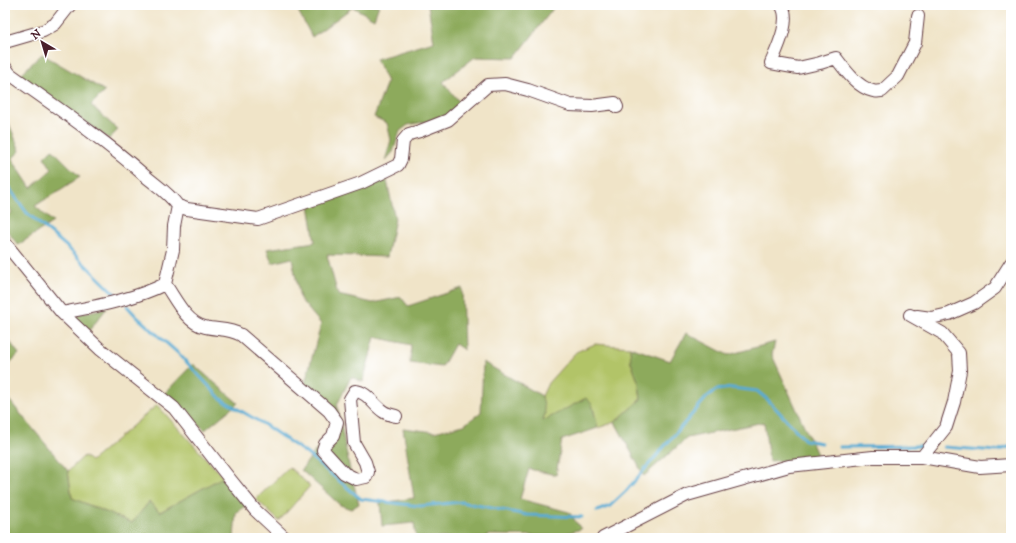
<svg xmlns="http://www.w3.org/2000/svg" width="1016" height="543" font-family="'IM FELL DW Pica',serif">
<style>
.green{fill:#b2c467;stroke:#7e7249}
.forest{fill:#8daa5c;stroke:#6c6444}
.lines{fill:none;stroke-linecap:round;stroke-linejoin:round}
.stream{stroke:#58abd3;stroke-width:3}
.minor-casing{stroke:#633d43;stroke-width:14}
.minor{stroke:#fff;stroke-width:12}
</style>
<rect width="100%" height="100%" fill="#fff"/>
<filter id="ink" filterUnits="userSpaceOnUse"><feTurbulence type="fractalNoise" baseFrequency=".025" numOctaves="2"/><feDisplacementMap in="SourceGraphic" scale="8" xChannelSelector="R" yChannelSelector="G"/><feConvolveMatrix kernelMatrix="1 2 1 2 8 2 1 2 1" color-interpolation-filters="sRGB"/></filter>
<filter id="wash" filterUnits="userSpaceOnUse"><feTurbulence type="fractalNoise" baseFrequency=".012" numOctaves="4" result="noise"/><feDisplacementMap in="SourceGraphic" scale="16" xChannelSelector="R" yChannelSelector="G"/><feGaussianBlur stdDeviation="0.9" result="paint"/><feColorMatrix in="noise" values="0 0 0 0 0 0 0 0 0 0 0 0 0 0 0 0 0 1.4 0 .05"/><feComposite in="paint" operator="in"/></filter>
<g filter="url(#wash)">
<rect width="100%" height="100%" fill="#f0e4c8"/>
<path class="green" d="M595,344L630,347L631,362L639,384L641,399L615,422L598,428L592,404L543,421L542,396L548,383L576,352Z
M157,405L223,477L160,512L149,502L132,523L72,498L68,471L84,456L91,461Z
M289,467L310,486L279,521L256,499Z"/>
<path class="forest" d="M295,5H379L374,19L353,7L312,37Z
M428,5H553L552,10L515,58L475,57L443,82L462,105L446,118L408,125L400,131L393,152L385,161L391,140L387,123L374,117L387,82L376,59L434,42Z
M42,54L105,91L91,105L118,130L109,139L19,76Z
M5,121H8L20,151L12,159L31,188L52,169L44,157L52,149L80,177L35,206L53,222L18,245L5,228V218L12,212L5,204Z
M386,176L395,219L387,257L327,255L338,295L373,303L401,297L408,306L462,288L464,350L455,344L442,367L410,363L411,345L375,337L363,382L351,377L337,405L350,470L359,504L351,509L340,505L301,470L335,425L304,387L321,324L300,299L292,258L272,263L267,249L315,242L309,205Z
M107,308L88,332L73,315Z
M686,333L728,355L775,342L772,355L819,459L769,461L764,422L687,438L644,476L615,422L641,399L639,384L631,362L630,347L670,361Z
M5,335L19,354L5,368Z
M483,362L542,396L545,413L543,421L586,398L592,404L598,428L562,440L556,475L529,469L520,499L569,512L581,529L557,536L489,535L483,538H416L414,523L382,526L380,503L414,498L403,428L434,432L464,425L481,412Z
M193,364L238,403L205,430L163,395Z
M5,395L68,471L72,498L132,523L149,502L160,512L223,477L246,506L236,513L234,538H5Z"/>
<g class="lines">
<path class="stream" d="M5,180L7,185L27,213L66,246L115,294
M127,306L137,317L179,354L221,399L265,425L306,453L361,499L420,506L461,502L527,515L582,517
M839,447L923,446
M944,447L997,451L1011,446
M597,511L610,506L626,491L707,397L716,390L732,388L757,391L768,400L805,440L821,443"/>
</g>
</g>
<g filter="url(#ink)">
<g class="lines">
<defs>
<path id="minor" d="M781,5C792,19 777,49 771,63L798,68L820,63L836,58C845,70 857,87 873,91C875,92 879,91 882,91L898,76L915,43L918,16
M5,42L43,31L55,24L70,5
M5,67L10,74C56,107 102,138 144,175C157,186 168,192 178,206L174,226L173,250L165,284C175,298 186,323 205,327C217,330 229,328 241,335L329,411L337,422L333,436L325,444L323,450L344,473L356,479L366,477L368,472L365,462L354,443L350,399L355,391C368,392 373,405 384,412C387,414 392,415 396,416
M178,206L187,209L258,219L361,183L398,165L401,159L403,141L409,134L420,131L448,120L488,85L505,84L528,90L570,105L592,106L615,103L617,107
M5,243L62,313L100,349L174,408L229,478L255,510L285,538
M62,313C97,306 133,300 165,284
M910,315L942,333L959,353L960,371L954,402L946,427L922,457
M917,316L931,318L949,314L974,303L995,288L1011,263
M603,538L687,495L789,466L873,457H922L980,467L1011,465"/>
</defs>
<use href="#minor" class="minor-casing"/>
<use href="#minor" class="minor"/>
</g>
</g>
<rect width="1016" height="543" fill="none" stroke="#fff" stroke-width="20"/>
<g transform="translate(42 42) rotate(322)" stroke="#ffffff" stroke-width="3" paint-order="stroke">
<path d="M0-3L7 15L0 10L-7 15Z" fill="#4a1f2b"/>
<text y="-6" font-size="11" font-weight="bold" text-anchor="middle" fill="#4a1f2b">N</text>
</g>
</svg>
